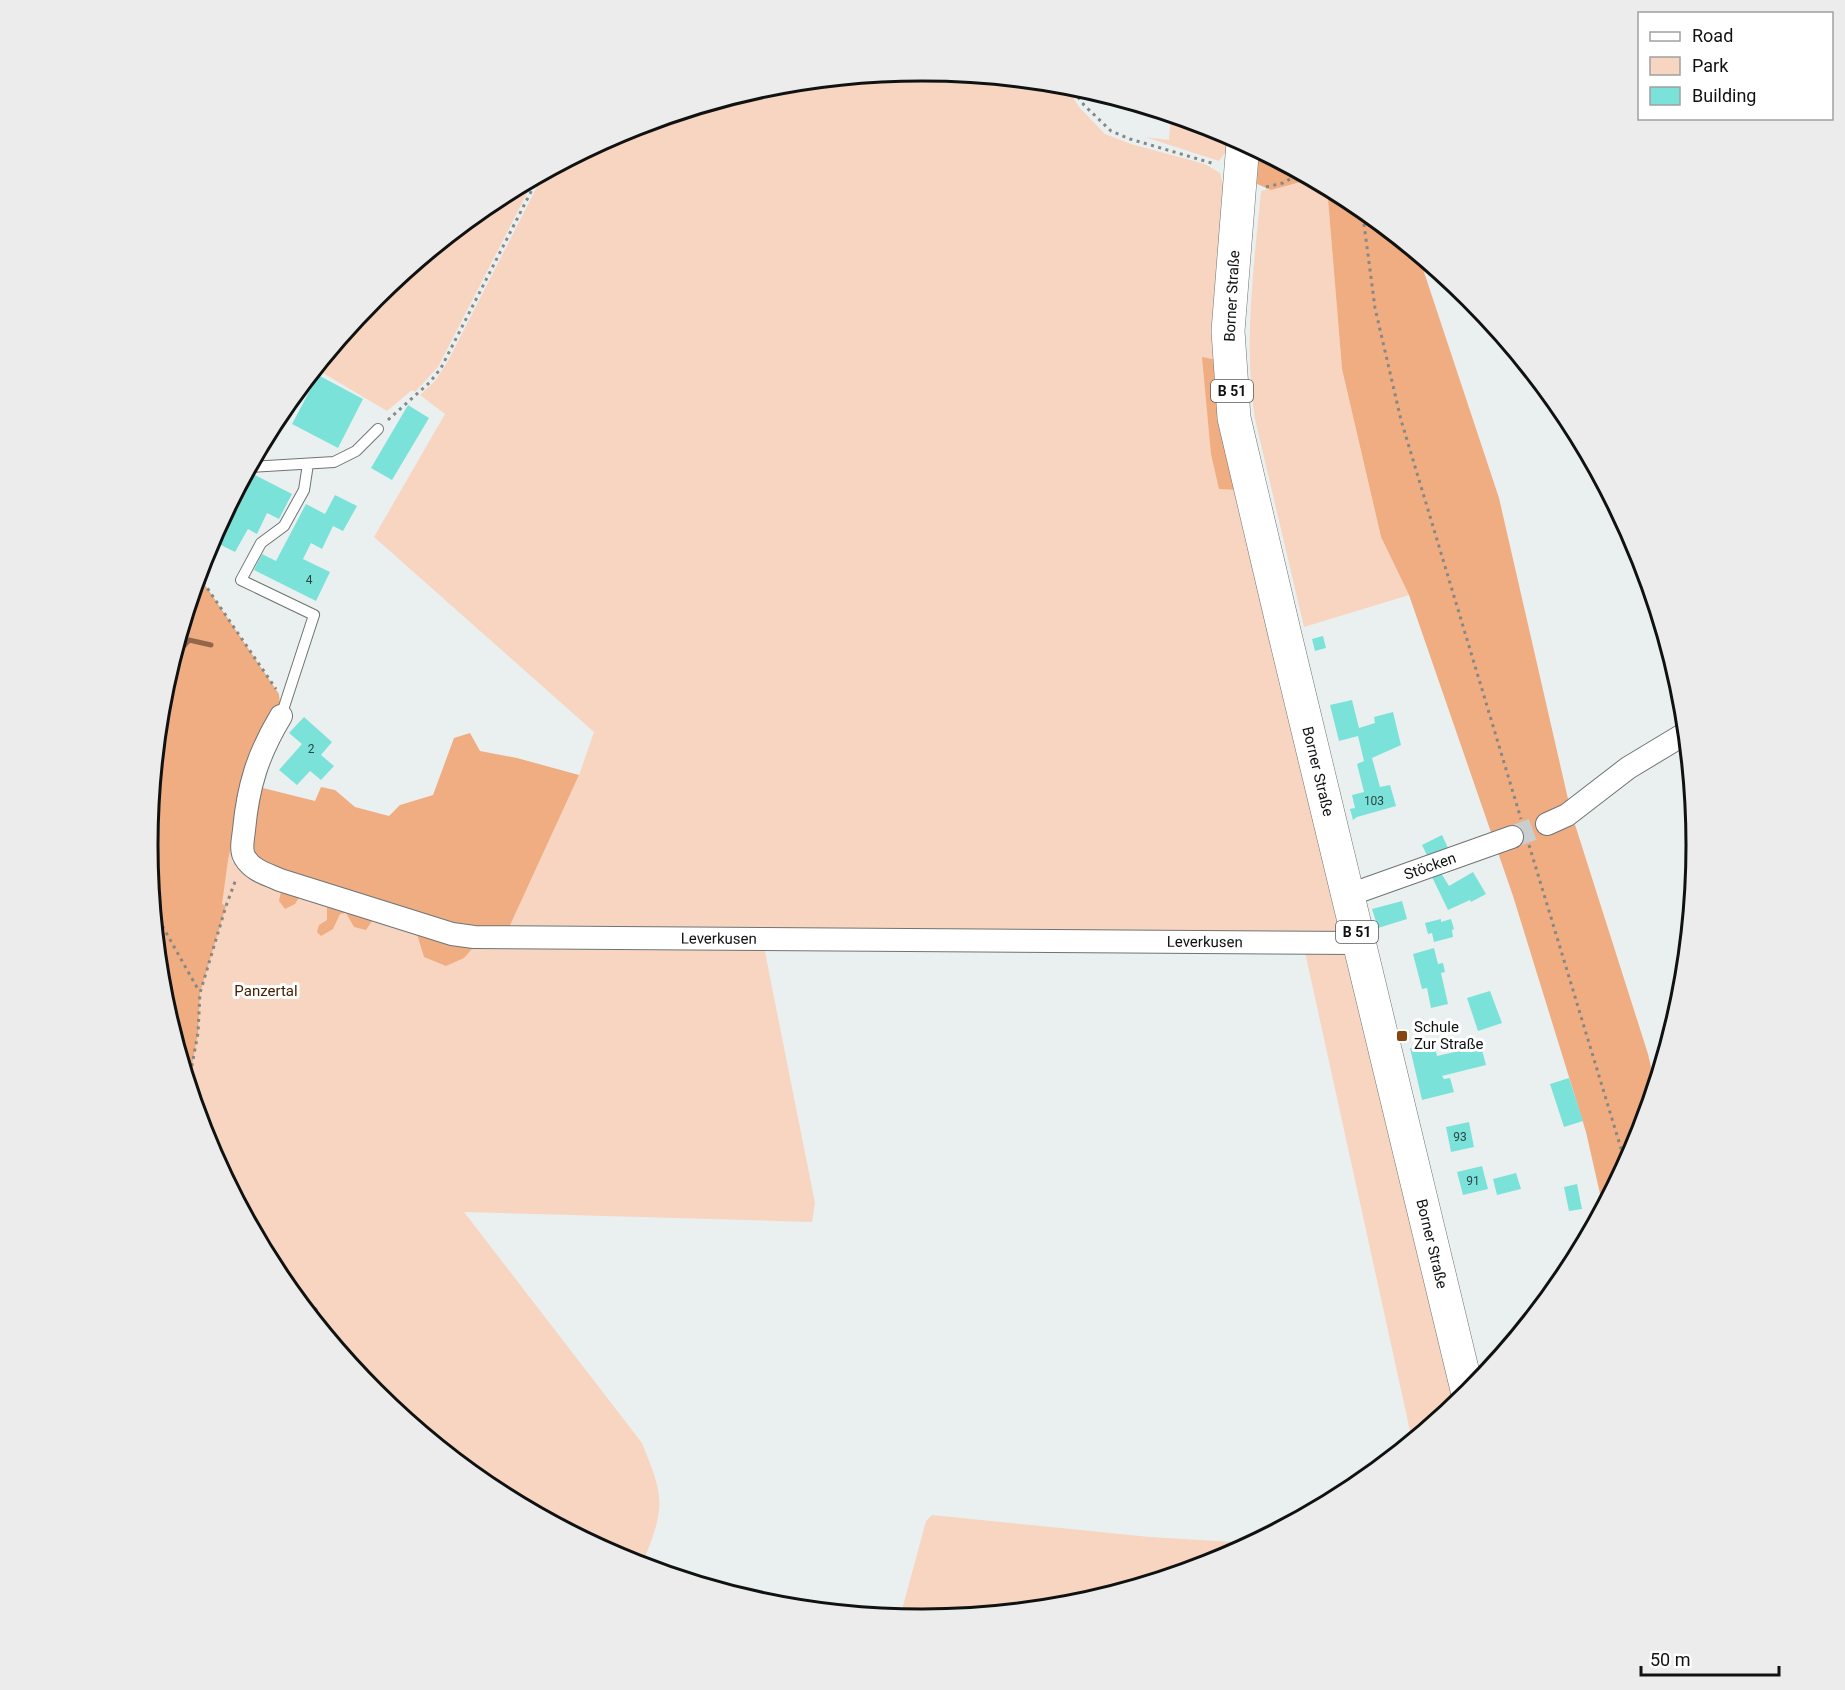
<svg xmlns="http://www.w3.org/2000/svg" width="1845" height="1690" font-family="Roboto,sans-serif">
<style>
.green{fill:#f8d5c0}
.forest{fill:#f0ad82}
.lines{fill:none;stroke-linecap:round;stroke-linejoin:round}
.stream{stroke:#94674a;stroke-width:5}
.building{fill:#7be2da}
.street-tunnel{stroke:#c9cfce;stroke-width:22;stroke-dasharray:22 11;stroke-linecap:butt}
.lane-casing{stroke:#6f7473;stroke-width:12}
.street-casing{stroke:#6f7473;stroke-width:24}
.primary-casing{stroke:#6f7473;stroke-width:34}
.path{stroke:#848887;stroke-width:3;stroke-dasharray:3 4.5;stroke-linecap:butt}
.lane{stroke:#fff;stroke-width:10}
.street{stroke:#fff;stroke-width:22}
.primary{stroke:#fff;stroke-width:33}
.poi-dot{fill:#874610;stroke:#fff;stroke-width:2}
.labels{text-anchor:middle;stroke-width:6;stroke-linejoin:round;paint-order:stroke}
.number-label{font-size:12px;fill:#2b4644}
.shield{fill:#fff;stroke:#585959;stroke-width:1.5}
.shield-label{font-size:14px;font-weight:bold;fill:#101212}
.street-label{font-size:15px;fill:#101212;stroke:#fff}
.park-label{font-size:15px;fill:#492000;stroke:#fff}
.poi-label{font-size:15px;fill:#101212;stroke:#fff;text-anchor:start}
.rim{fill:none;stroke:#101212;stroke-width:3}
</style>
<rect width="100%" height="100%" fill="#eaf0ef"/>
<path class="green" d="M922,71L1065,85L1079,107L1105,134L1131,144L1205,164L1220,173L1223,184L1225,229L1217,360L1203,358L1238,490L1339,927L1329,935L507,932L579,775L594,732L374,537L445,414L420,395L435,381L448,361L544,173L626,129L772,85Z
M1171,115L1219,130L1233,137L1226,152L1219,161L1145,137L1169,140Z
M535,178L438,367L415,392L412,390L387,411L316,369L375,297L492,201Z
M1311,179L1327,187L1342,369L1381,537L1409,595L1304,627L1255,419C1243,344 1254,266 1261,191Z
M194,590L212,612L231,827L232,862L258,878L346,913L478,942H763L815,1203L812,1222L464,1212L642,1443C650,1464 662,1488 659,1511C657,1530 648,1548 642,1565L626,1560L492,1489L375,1392L278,1275L207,1141L163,996L148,845L163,694Z
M1326,950L1346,954L1457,1403L1412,1440L1305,952Z
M932,1515L1150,1537L1251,1543L1219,1561L1073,1605L922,1619L900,1617L926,1521Z"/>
<path class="forest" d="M1258,150L1311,179L1271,190L1257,184Z
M1327,187L1353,201L1421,257L1424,272L1499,498L1571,812L1648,1054L1655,1084L1638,1142L1603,1207L1586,1132L1513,896L1409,595L1381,537L1342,369Z
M1202,357L1217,360L1238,490L1219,489L1211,454Z
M199,576L279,694L281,716L244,785L228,860L222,904L226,906L200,993L198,1033L189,1081L163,996L148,845L163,694Z
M470,733L480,751L517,758L579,775L507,932L478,942L464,958L446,966L424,957L416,931L374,918L366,930L354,927L346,913L340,914L333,929L321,936L317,932L319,925L327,920V906L303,891L295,904L285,909L279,901L282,886L255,856L250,818L255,786L315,801L321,787L335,790L355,807L389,816L400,805L433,795L454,738Z"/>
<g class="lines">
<path class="stream" d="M174,657L189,640L211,645
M296,1297H300L305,1304L315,1310"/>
</g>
<path class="building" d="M318,375L363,399L338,448L292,424Z
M408,405L429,418L392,480L371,468Z
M255,475L292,494L279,519L267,513L257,534L248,529L235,552L219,544Z
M335,495L357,506L343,531L333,526L322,549L311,543L303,559L330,572L316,601L254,570L262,554L276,561L306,504L325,514Z
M1323,636L1326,648L1315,651L1312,639Z
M1352,700L1359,728L1375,723L1374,717L1393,712L1401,745L1372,758L1380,787L1390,785L1396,806L1357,817L1353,820L1350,809L1355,808L1352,795L1364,792L1357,764L1364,761L1358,736L1339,741L1330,705Z
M304,717L332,742L321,755L334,766L321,780L310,771L297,785L279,770L302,744L289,733Z
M1442,835L1448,848L1428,857L1422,845Z
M1473,872L1486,894L1471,902L1470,900L1448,910L1432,877L1441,873L1449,886Z
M1402,901L1407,919L1378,928L1372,909Z
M1441,919V922L1451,919L1454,929L1452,930L1453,937L1434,942L1432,933L1428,934L1425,923Z
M1434,948L1438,964L1443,963L1445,972L1441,973L1448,1004L1431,1008L1427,988L1422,989L1413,954Z
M1490,991L1502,1023L1478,1031L1467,998Z
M1434,1043L1437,1056L1481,1046L1486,1065L1442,1076L1444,1079L1450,1078L1454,1092L1422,1100L1410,1048Z
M1569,1078L1583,1121L1564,1127L1550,1084Z
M1469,1122L1474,1147L1451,1152L1446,1127Z
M1482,1166L1488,1189L1463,1195L1457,1172Z
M1516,1173L1521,1189L1497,1195L1493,1179Z
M1577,1184L1582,1209L1569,1211L1564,1187Z"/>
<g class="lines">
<path class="street-tunnel" d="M1512,837L1547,824"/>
<defs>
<path id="lane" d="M251,467L334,462L356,451L378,429
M281,716L314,615L241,580L261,543L284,526L304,490L308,464"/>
<g id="street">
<path id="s1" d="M281,716C258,754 248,786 244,830C243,840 240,850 245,858C253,871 267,874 280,880L452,934L474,937L1359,943"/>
<path d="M1547,824L1567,815L1628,768L1686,733"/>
<path id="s2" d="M1349,895L1512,837"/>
</g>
<g id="primary">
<path id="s3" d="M1243,143L1228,331L1234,418L1285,635L1468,1394"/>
</g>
</defs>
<use href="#lane" class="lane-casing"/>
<use href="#street" class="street-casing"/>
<use href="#primary" class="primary-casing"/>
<path class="path" d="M1069,85L1084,105L1111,131L1130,139L1215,164
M1266,187L1283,183L1300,173
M1362,209L1375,308L1401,420L1521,819
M388,420L430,382L441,368L539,176
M199,576L276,689
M1529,845L1626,1165
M155,913L199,991
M189,1081L198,1033L200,993L226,906L236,879"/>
<use href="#lane" class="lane"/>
<use href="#street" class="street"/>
<use href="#primary" class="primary"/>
</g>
<rect class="poi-dot" x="1396" y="1030" width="12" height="12" rx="3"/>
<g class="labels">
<g class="number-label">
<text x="309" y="584">4</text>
<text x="311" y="753">2</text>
<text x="1374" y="805">103</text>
<text x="1460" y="1141">93</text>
<text x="1473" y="1185">91</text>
</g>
<g class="shield">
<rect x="1211" y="380" width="42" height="22" rx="4.5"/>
<rect x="1336" y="921" width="42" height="22" rx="4.5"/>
</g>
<g class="shield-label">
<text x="1232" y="396">B 51</text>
<text x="1357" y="937">B 51</text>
</g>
<g class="street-label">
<text transform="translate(1232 296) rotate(-87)" y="5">Borner Straße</text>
<text dy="5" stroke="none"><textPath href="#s3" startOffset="639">Borner Straße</textPath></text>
<text dy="5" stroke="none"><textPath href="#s2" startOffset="86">Stöcken</textPath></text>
<text dy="5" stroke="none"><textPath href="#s1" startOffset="639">Leverkusen</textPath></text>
<text dy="5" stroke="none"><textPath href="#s1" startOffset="1125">Leverkusen</textPath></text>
<text dy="5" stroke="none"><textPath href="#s3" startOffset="1125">Borner Straße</textPath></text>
</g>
<g class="park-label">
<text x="266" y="996">Panzertal</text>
</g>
<g class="poi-label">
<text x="1414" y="1032">Schule<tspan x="1414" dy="17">Zur Straße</tspan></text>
</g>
</g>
<path d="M0 0H1845V1690H0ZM158 845a764 764 0 1 1 1528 0a764 764 0 1 1-1528 0Z" fill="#ececec" fill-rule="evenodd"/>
<path class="rim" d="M158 845a764 764 0 1 1 1528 0a764 764 0 1 1-1528 0Z"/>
<rect x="1638" y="12" width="195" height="108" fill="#ffffff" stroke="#9fa0a0" stroke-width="1.5"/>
<rect x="1650" y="32" width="30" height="9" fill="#ffffff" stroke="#9fa0a0" stroke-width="1.5"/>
<text x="1692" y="42" font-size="18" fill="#101212">Road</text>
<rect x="1650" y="57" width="30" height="18" fill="#f8d5c0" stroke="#9fa0a0" stroke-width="1.5"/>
<text x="1692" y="72" font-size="18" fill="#101212">Park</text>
<rect x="1650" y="87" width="30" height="18" fill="#7be2da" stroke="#9fa0a0" stroke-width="1.5"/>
<text x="1692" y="102" font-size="18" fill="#101212">Building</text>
<path d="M1641 1666v9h138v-9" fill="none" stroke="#101212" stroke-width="3"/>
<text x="1650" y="1666" font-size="18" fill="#101212" stroke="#ffffff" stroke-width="4.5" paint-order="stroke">50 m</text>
</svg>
